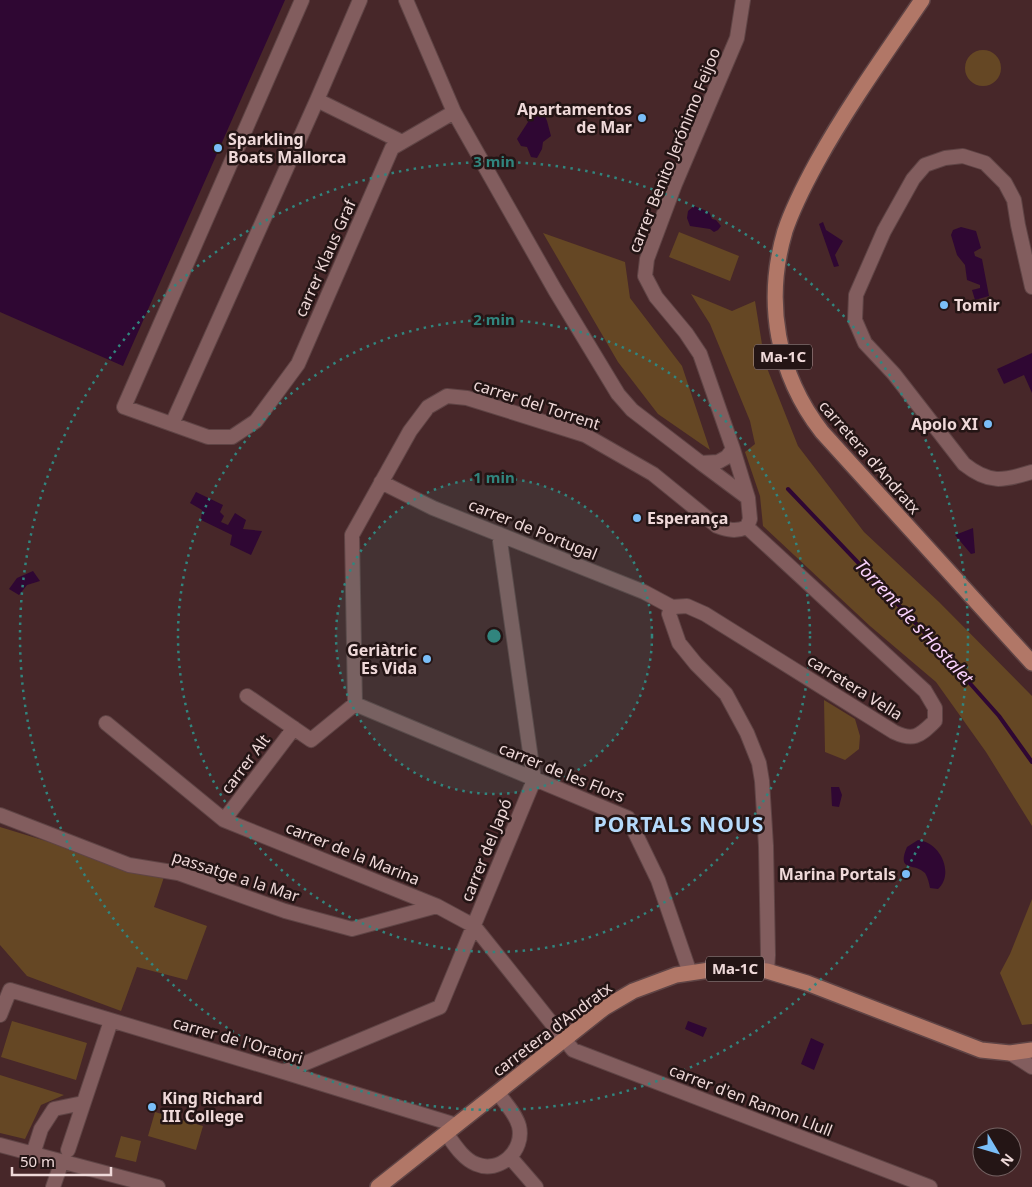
<svg xmlns="http://www.w3.org/2000/svg" width="1032" height="1187" font-family="'Noto Sans',sans-serif">
<style>
.green{fill:#654724}
.water{fill:#2f0733}
.lines{fill:none;stroke-linecap:round;stroke-linejoin:round}
.stream{stroke:#2f0733;stroke-width:4}
.minor-casing{stroke:#5f4445;stroke-width:16}
.major-casing{stroke:#5f4445;stroke-width:18}
.minor{stroke:#825d5e;stroke-width:14}
.major{stroke:#b17767;stroke-width:15}
.ring{fill:none;stroke:#31857e;stroke-width:2.5;stroke-dasharray:2.5 5}
.poi-dot{fill:#7abef8;stroke:#241515;stroke-width:2}
.labels{text-anchor:middle;stroke-width:5;stroke-linejoin:round;paint-order:stroke}
.shield{fill:#241515;stroke:#b29e9e;stroke-width:1}
.shield-label{font-size:15px;font-weight:bold;fill:#efd9d9}
.poi-label{font-size:16px;font-weight:bold;fill:#efd9d9;stroke:#241515;text-anchor:end}
.street-label{font-size:16px;fill:#efd9d9;stroke:#241515}
.water-label{font-size:18px;font-style:italic;fill:#fbd3fe;stroke:#241515}
.district-label{font-size:21px;font-weight:bold;letter-spacing:1px;fill:#b5dafb;stroke:#241515}
.centre{fill:#31857e;stroke:#241515;stroke-width:2.5}
.ring-label{font-size:15px;text-anchor:middle;font-weight:bold;fill:#31857e;stroke:#241515;stroke-width:5;stroke-linejoin:round;paint-order:stroke}
</style>
<rect width="100%" height="100%" fill="#472729"/>
<path class="green" d="M965 68a18 18 0 1 1 36 0a18 18 0 1 1-36 0Z
M679,232L739,256L730,281L669,257Z
M543,233L625,262L630,298L682,366L710,450L658,414L618,362Z
M691,294L732,311L755,301L765,363L798,446L864,532L939,602L1032,696V826L986,752L936,682L870,626L763,526L760,496L745,452L755,444L750,421L710,324Z
M824,700L855,719L860,736L859,749L845,760L825,752Z
M0,827L164,877L154,907L207,926L187,980L137,967L121,1011L27,976L0,945Z
M1032,899V1024L1022,1025L1000,973L1010,954Z
M12,1021L87,1043L76,1080L1,1057Z
M0,1075L64,1095L41,1105L25,1139L0,1133Z
M155,1112L203,1126L196,1150L148,1136Z
M121,1136L141,1141L136,1162L115,1157Z"/>
<path class="water" d="M0,0H285L123,366L0,312Z
M532,107L542,109L547,121L551,136L543,142L542,149L537,158L531,157L527,147L521,146L517,139L528,122L524,110Z
M694,206L709,212L712,219L716,220L721,226L718,230L714,232L710,229L690,226L687,218L688,211Z
M823,222L826,230L843,241L835,255L839,266L834,267L819,224Z
M961,227L976,231L981,248L974,252L975,256L982,259L989,296L975,300L972,290L980,288V285L967,280L965,265L957,255L951,235L953,230Z
M1032,353V393L1024,375L1004,384L997,369Z
M196,492L223,505L220,512L224,516L221,522L228,525L235,513L246,520L243,529L262,531L251,555L230,545L232,535L201,520L202,510L190,503Z
M973,528L975,553L971,554L955,535Z
M33,571L40,581L27,585L19,595L9,589L17,578Z
M831,787H839L842,795L839,807L832,806Z
M918,840C940,842 955,873 938,889L930,888C929,883 928,878 925,873C915,862 896,873 907,847Z
M688,1021L707,1028L703,1037L685,1029Z
M811,1038L824,1044L814,1070L801,1064Z"/>
<g class="lines">
<path class="stream" d="M788,489L927,635L999,716L1032,762"/>
<defs>
<path id="minor" d="M302,0L124,407L208,437H232L256,421L298,364L392,148L454,112
M406,0L454,112L555,290L618,394L632,410L701,463L718,462L727,457L733,449
M743,0L737,38L675,184L647,259L645,276L656,297L686,333L700,354L733,449L748,498L750,519L747,527
M317,100L402,142
M1032,287L1018,225L1014,200L1005,183L985,163L963,156L945,158L925,165L913,179L884,231L856,295L855,320L865,343L894,374L964,464C989,484 1003,481 1032,472
M172,424L317,100L360,0
M701,463L748,498
M381,482L433,508L644,592L672,607
M672,607L687,606L705,614L894,732C915,742 920,735 935,721V708L925,691L747,527
M672,607L669,614L679,643L696,664L726,694L747,733L759,763L762,781L766,846L768,955L767,971
M247,696L311,740L355,704
M355,704L352,535L410,431L428,407L447,396L467,398L585,435L653,474L717,526C728,530 736,532 747,527
M355,704L628,818L658,880L690,973
M106,723L224,820L437,906L474,926L573,1050L930,1187
M0,815L129,865L178,873L285,911L352,929L437,906
M224,820L294,728
M0,1015L10,990L284,1072L456,1125
M1010,1053L1032,1067
M284,1072L440,1007L534,780L499,534
M446,1133C454,1144 463,1159 476,1164C499,1174 525,1151 519,1126C516,1114 505,1103 498,1093
M0,1145L158,1187
M68,1150L111,1021
M33,1154L41,1129L54,1109L83,1103
M510,1157L536,1187
M53,1187L60,1167"/>
<path id="major" d="M922,0C886,53 848,106 817,162C805,184 793,207 785,231C764,302 777,374 822,432L1032,663
M378,1187L604,1008L633,991L676,975L710,970L748,969L767,971L807,983L981,1050L1010,1053L1032,1050"/>
</defs>
<use href="#minor" class="minor-casing"/>
<use href="#major" class="major-casing"/>
<use href="#minor" class="minor"/>
<use href="#major" class="major"/>
</g>
<circle cx="494" cy="636" r="158" fill="#31857e" fill-opacity=".12"/>
<g class="ring">
<circle cx="494" cy="636" r="158"/>
<circle cx="494" cy="636" r="316"/>
<circle cx="494" cy="636" r="474"/>
</g>
<g class="poi-dot">
<circle cx="642" cy="118" r="5"/>
<circle cx="218" cy="148" r="5"/>
<circle cx="944" cy="305" r="5"/>
<circle cx="988" cy="424" r="5"/>
<circle cx="637" cy="518" r="5"/>
<circle cx="427" cy="659" r="5"/>
<circle cx="906" cy="874" r="5"/>
<circle cx="152" cy="1107" r="5"/>
</g>
<g class="labels">
<g class="shield">
<rect x="754" y="344.5" width="58" height="25" rx="4"/>
<rect x="706" y="956.5" width="58" height="25" rx="4"/>
</g>
<g class="shield-label">
<text x="783" y="362">Ma-1C</text>
<text x="735" y="974">Ma-1C</text>
</g>
<g class="poi-label">
<text x="632" y="115">Apartamentos<tspan x="632" dy="18">de Mar</tspan></text>
<text x="228" y="145" text-anchor="start">Sparkling<tspan x="228" dy="18">Boats Mallorca</tspan></text>
<text x="954" y="311" text-anchor="start">Tomir</text>
<text x="978" y="430">Apolo XI</text>
<text x="647" y="524" text-anchor="start">Esperança</text>
<text x="417" y="656">Geriàtric<tspan x="417" dy="18">Es Vida</tspan></text>
<text x="896" y="880">Marina Portals</text>
<text x="162" y="1104" text-anchor="start">King Richard<tspan x="162" dy="18">III College</tspan></text>
</g>
<g class="street-label">
<text transform="translate(674 150) rotate(-68)" y="6">carrer Benito Jerónimo Feijoo</text>
<text transform="translate(325 258) rotate(-66)" y="6">carrer Klaus Graf</text>
<text transform="translate(537 404) rotate(18)" y="6">carrer del Torrent</text>
<text transform="translate(870 457) rotate(49)" y="6">carretera d'Andratx</text>
<text transform="translate(533 529) rotate(22)" y="6">carrer de Portugal</text>
<text transform="translate(855 687) rotate(32)" y="6">carretera Vella</text>
<text transform="translate(245 764) rotate(-53)" y="6">carrer Alt</text>
<text transform="translate(562 772) rotate(22)" y="6">carrer de les Flors</text>
<text transform="translate(486 850) rotate(-68)" y="6">carrer del Japó</text>
<text transform="translate(353 853) rotate(22)" y="6">carrer de la Marina</text>
<text transform="translate(236 876) rotate(18)" y="6">passatge a la Mar</text>
<text transform="translate(552 1029) rotate(-37)" y="6">carretera d'Andratx</text>
<text transform="translate(238 1040) rotate(16)" y="6">carrer de l'Oratori</text>
<text transform="translate(751 1100) rotate(21)" y="6">carrer d'en Ramon Llull</text>
</g>
<g class="water-label">
<text transform="translate(914 622) rotate(47)" y="6">Torrent de s'Hostalet</text>
</g>
<g class="district-label">
<text x="679" y="832">PORTALS NOUS</text>
</g>
</g>
<circle cx="494" cy="636" r="8" class="centre"/>
<g class="ring-label">
<text x="494" y="167">3 min</text>
<text x="494" y="325">2 min</text>
<text x="494" y="483">1 min</text>
</g>
<g transform="translate(997 1152) rotate(128)"><circle r="24" fill="#241515" stroke="#756363"/>
<path d="M0-4L9 19L0 12L-9 19Z" fill="#7abef8"/>
<text y="-8" font-size="14" font-weight="bold" text-anchor="middle" fill="#efd9d9">N</text>
</g>
<path d="M12 1167v8h99v-8" fill="none" stroke="#efd9d9" stroke-width="2.5"/>
<text x="20" y="1167" font-size="15" fill="#efd9d9" stroke="#241515" stroke-width="4" paint-order="stroke">50 m</text>
</svg>
